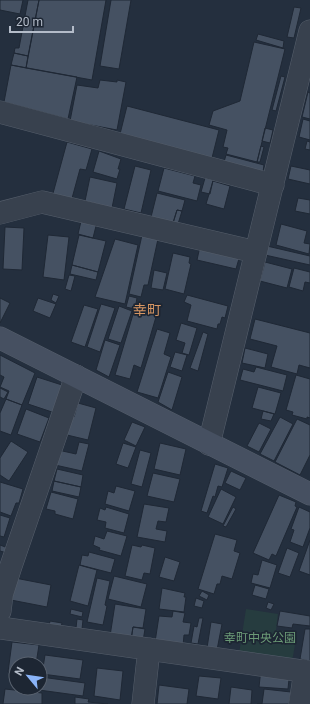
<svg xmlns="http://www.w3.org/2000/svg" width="310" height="704" font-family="Roboto,'Noto Sans JP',sans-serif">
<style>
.green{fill:#263c3f}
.building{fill:#455162;stroke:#1f2835}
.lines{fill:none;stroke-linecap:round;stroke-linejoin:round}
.street-casing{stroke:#565f6c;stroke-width:23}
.secondary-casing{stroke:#565f6c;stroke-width:23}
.street{stroke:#38414e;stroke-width:22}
.secondary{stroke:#465061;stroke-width:22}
.labels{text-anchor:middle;stroke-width:3.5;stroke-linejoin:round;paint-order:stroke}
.park-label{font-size:12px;fill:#6b9a76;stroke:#1d2633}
.quarter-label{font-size:14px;fill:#d59563;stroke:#1d2633}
</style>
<rect width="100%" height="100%" fill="#242f3e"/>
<path class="green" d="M246,609L278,614L276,630L297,633L292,662L239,654Z"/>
<path class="building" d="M0,0H23L20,14L0,10Z
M28,0H39L28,56L14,53L15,48H19Z
M39,0H106L92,80L26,68Z
M111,0H131L119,69L100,66Z
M294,7L301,8L294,38L287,37Z
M258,34L284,41L283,48L256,40Z
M254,42L285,49L257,162L226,154L228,148L223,147L227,130L209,125L213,111L240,101Z
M14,53L28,56L26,68L11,65Z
M11,65L77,77L68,119L4,102Z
M281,76L285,77L276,111L272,110Z
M100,80L117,82V80L126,82L117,130L70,121L77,85L98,88Z
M308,92L310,93V119L302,117Z
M127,106L219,130L212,158L120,134Z
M303,119L310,121V140L299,137Z
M265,128L273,130L270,143L262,141Z
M307,141L310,142V150L305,149Z
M67,142L92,149L86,170L80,169L71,202L52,197Z
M261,146L264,147L260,162H257Z
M99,151L121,159L118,169H120L117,179L93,172Z
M226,155L264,165L263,172L224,162Z
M135,166L151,170L141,213L124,209Z
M291,166L310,170V184L288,179Z
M164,168L195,176L193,183L201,185L197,201L158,191Z
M90,177L117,183L112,208L85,201Z
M205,178L213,180L210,194L201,192Z
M213,181L230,186L224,209L206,204Z
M157,193L185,200L182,211L177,210L173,223L151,217Z
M298,198L310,200V214L295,211Z
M177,210L182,211L178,224L173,223Z
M82,217L97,222L93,238L78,234Z
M281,224L307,231L304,243L310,244L309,254L276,245Z
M5,227L24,228L22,270L3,269Z
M48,235L69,237L64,280L43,277Z
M79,235L106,241L98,272L72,265Z
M142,235L158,239L148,285H144L141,297L129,294Z
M115,239L138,245L125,304L95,297Z
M200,246L240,255L236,269L197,260Z
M267,246L310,256V265L265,255Z
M173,253L190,257L189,263L191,264L184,294L165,289Z
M265,262L292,269L287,288L260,281Z
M72,265L98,272L96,280L70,274Z
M294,268L310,272V283L305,282L303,291L289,287Z
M154,270L167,273L163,290L151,288Z
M69,275L75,276L71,291L65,289Z
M53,294L59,296L56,303L51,300Z
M187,295L228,306L225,318L222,317L220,324H218L217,329L187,321L191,305L184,302Z
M129,296L137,298L135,309L126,307Z
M0,298L10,303L0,323Z
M38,298L56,304L50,318L33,311Z
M101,304L115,308L100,352L87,347Z
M84,305L98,309L85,347L71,342Z
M142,305L158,310L141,368L134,365L130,379L115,375L134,311L140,313Z
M119,306L132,311L121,343L108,339Z
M255,319L310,333V368L299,365L297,374L271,367L277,346L250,339Z
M181,323L197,328L189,355L182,353L185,343L176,340Z
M157,329L170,333L164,354L171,357L158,398L137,392Z
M203,332L208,334L198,371L190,368Z
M105,340L120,345L109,377L96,370Z
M245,348L268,354L265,368L242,363Z
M175,352L187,355L182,371L170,367Z
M0,355L35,373L22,405L6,399L9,391L0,387L4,377L0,375Z
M256,367L287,375L283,391L240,380L243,369L254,372Z
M168,372L182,377L172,410L158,402Z
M296,375L310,379V418L307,417V419L292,415L293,412L286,410Z
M37,377L62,385L55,413L28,404Z
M258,387L281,393L275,414L252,408Z
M0,388L8,392L4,399L0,397Z
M6,399L22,405L11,435L0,431V413Z
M78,403L96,408L88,440L67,435L72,416L74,417Z
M26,409L49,418L40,442L17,434Z
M263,411L274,414L271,421L261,419Z
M280,417L293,424L274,461L260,454Z
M297,419L310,425V455L300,475L275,462Z
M132,422L145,427L136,446L124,440Z
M259,423L271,429L259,452L247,446Z
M11,441L28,452L9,481L0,475V458Z
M79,442L89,444L82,471L55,465L58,450L76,454Z
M123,443L136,447L128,468L116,464Z
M160,443L186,449L180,475L154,469Z
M140,450L151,453L142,487L131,484Z
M215,464L228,468L222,487L218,486L215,497L213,496L207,513L201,511Z
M57,469L83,475L81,487L54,481Z
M231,471L246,478L240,490L225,483Z
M153,473L180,479L174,502L147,496Z
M54,481L81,487L79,497L52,491Z
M0,482L23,489L19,503H16L11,516L0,512Z
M116,486L135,491L129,511L105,504L108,491L114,493Z
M221,489L236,497L223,524L208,517Z
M51,492L78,499L73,519L55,514V511L46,509Z
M279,495L296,502L295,506L297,507L276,556L272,554L269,560L253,553Z
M144,504L169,508L166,522L158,521L156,529L167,531L165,542L137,537Z
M106,507L129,514L124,533L105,528L106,522L97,520L100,508L105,510Z
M233,507L236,509L226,527L223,526Z
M299,507L310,512V528L303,547L290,542L294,530L291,529Z
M0,515L10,518L4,537L0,536Z
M107,531L127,536L121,556L99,550L100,548L93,545L95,536L104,539Z
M215,534L237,540L234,551L240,553L232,579L222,576L220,584H217L214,594L198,589Z
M310,540V575L299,571Z
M0,545L8,548L7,553L0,551Z
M132,545L141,547L142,545L155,548L150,574L144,573L142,580L125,576Z
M287,548L299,553L290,577L278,573Z
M89,552L115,559L111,573L80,565L82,555L88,556Z
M165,557L180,562L174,581L159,577Z
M262,560L277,565L270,588L251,583L253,574L258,575Z
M79,565L97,570L88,606L70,601Z
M114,576L147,584L141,607L108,599Z
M15,578L51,585L47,607L11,600Z
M97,578L110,581L105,605L107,606L103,625L87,622Z
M255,585L269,589L266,599L252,595Z
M162,588L185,593L184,597H186L184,612L159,609Z
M202,591L209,595L207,600L199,596Z
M196,598L204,601L202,608L194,606Z
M268,602L274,604L271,610L266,608Z
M115,604L146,609L143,628L133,627L131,640L110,636Z
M71,609L83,612L82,617L70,614Z
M173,611L185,613L183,622L191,623L189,635H184L183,646L155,642L159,616L172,617Z
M280,611L310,616V626L293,624L292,628L277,626Z
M199,618H203L198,644L191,643L194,626L197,627Z
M77,619L83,620L82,629L76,628Z
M50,621L62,623L61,628L49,626Z
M211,622L222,624L217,650L207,648Z
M133,627L145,629L143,641L131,640Z
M305,629H310V661L300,659Z
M12,642L39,645L36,664H16V673L8,672Z
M45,655L83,660L80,679L42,674Z
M97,668L123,671L120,700L94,696Z
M261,669L289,679L288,689L259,687Z
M199,676L221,678L218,699L196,696Z
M41,677L85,683L83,696L39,690Z
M159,685L189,689L187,704H157Z
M231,687L252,690L251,704H229Z
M5,689L42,693V704H3Z
M264,689L291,692L289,704H257H262Z
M75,697L89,699L88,702L108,704H75Z"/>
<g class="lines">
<defs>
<path id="street" d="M0,112L273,185
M0,213L42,202L256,252
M209,444L310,31
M0,611L2,594L11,566L76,376
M0,628L310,672
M143,704L149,649
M300,704L305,671"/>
<path id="secondary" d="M0,338L310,494"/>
</defs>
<use href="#street" class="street-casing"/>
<use href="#secondary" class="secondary-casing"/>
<use href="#street" class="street"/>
<use href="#secondary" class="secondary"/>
</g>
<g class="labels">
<g class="park-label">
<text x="260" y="642">幸町中央公園</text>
</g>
<g class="quarter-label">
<text x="147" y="315">幸町</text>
</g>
</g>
<g transform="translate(28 676) rotate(299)"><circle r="19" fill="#1d2633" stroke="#59626f"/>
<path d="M0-3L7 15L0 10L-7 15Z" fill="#8ab4f8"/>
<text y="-6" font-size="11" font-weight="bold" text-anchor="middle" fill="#b4bcc9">N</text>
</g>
<path d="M10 26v6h63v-6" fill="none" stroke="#b4bcc9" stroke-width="2"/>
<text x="16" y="26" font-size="12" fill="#b4bcc9" stroke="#1d2633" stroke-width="3" paint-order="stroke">20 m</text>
</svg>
